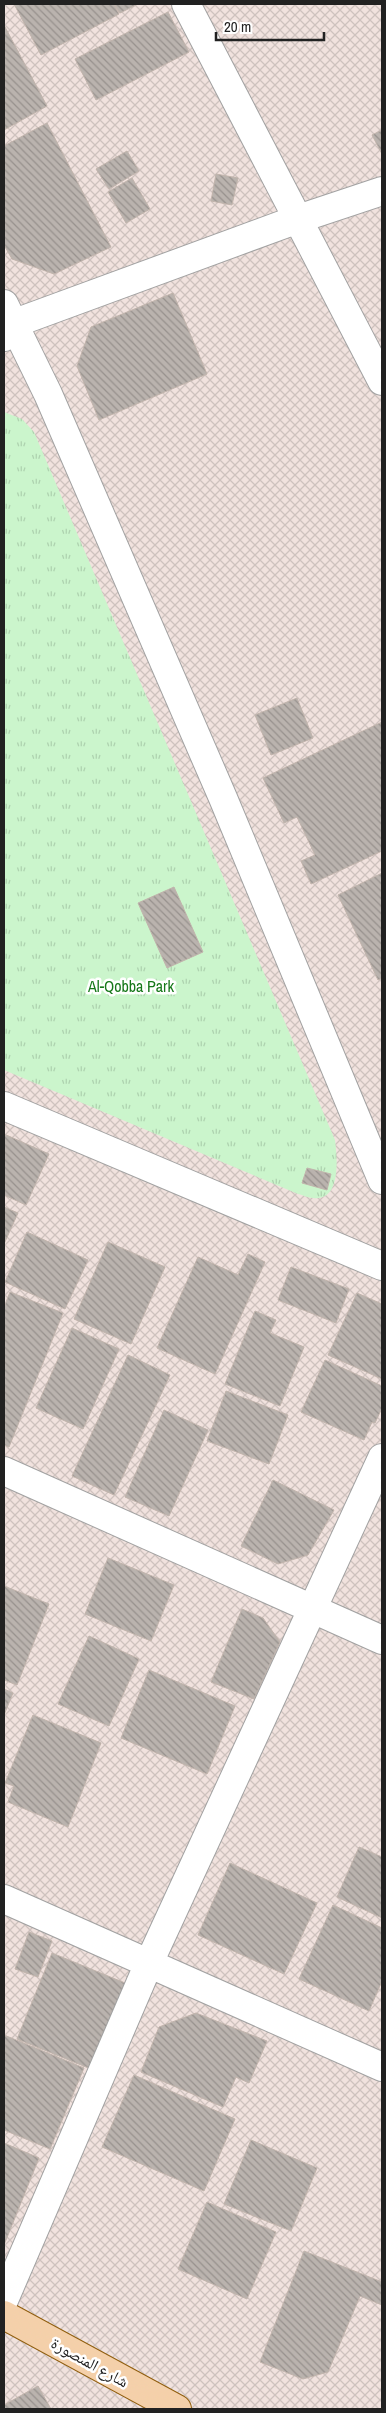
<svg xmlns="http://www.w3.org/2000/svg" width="386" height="2413" font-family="'Archivo Narrow','Noto Naskh Arabic',sans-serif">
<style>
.military{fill:url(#military-cross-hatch)}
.park{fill:url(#park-tufts)}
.building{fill:url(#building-back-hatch);stroke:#c1b4ac}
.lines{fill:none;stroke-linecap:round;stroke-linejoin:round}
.minor-casing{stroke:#a2a2a2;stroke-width:30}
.major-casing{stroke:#905e0e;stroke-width:30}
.minor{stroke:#fff;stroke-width:28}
.major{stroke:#f4d0aa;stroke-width:28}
.labels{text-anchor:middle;stroke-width:5;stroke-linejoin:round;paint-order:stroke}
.park-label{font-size:16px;fill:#167819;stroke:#fff}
.street-label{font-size:16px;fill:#212121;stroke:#fff}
</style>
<defs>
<pattern id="military-cross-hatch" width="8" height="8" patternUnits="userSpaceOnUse" patternTransform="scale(1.25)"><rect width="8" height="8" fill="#f1e2de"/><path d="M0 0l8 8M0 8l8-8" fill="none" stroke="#cec2be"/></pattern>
<pattern id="park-tufts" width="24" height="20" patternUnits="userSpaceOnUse" patternTransform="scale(1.25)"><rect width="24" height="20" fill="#cbf5cc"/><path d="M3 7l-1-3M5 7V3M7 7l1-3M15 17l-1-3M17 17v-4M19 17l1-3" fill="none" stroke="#aed2af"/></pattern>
<pattern id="building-back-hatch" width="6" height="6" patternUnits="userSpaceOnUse" patternTransform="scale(1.25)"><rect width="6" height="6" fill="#bab3ae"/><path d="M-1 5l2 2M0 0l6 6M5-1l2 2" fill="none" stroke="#97918d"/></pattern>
</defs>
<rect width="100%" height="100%" fill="#f1eee9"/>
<path class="military" d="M4,4H382V2409H4Z"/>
<path class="park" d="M4,412L22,419L34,432L335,1140C337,1156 342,1202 313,1198C308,1198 303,1195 298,1194L4,1070Z"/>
<path class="building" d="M14,4H114L119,14L41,55Z
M114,4H138L120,13Z
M168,12L189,52L96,100L75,59Z
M4,25L47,106L4,130Z
M47,123L111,247L54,274L12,259L4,245V146Z
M382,130V154L372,135Z
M127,151L139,171L109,189L96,169Z
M216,174L238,178L232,205L211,201Z
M132,178L150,209L126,223L108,192Z
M173,293L207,374L99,420L77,366L91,327Z
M297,698L313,738L271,755L255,715Z
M382,722V851L311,884L301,861L315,855L297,817L284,823L263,778Z
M382,873V978L378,980L338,895Z
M174,887L203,952L167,968L138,903Z
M4,1134L49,1154L26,1205L4,1195Z
M307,1168L331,1174L327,1190L302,1183Z
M4,1207L18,1213L4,1244Z
M27,1232L88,1260L65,1309L5,1282Z
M108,1242L165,1267L131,1344L74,1319Z
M248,1254L265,1262L215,1374L157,1348L198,1257L238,1275Z
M291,1267L349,1289L336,1323L278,1300Z
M10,1292L63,1313L9,1447L4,1445V1307Z
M357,1293L382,1304V1379L328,1355Z
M255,1311L276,1320L270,1333L304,1347L280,1406L225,1384Z
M72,1328L119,1349L83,1429L36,1408Z
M128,1355L170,1375L114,1495L72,1476Z
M325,1360L382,1386V1408L375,1423L372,1422L364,1440L301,1412Z
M226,1391L288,1415L269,1464L207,1441Z
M164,1410L208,1430L169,1516L125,1497Z
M273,1480L334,1510L308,1555L278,1564L241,1546Z
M108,1558L174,1585L151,1641L85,1614Z
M4,1586L49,1604L17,1685L4,1680Z
M242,1609L263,1618L280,1642L254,1699L211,1682Z
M89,1636L139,1659L109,1726L58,1704Z
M149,1670L235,1706L207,1774L121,1738Z
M4,1689L13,1693L4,1715Z
M33,1715L101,1743L68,1827L8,1802L14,1786L5,1783Z
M359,1847L382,1857V1918L337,1897Z
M230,1863L317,1903L284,1974L198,1935Z
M333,1905L382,1928V1981L369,2011L299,1979Z
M29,1932L52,1941L38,1977L15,1969Z
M52,1953L125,1983L91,2069L17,2039Z
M196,2013L267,2041L249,2083L236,2077L223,2107L141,2072L159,2027Z
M4,2035L84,2068L50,2149L4,2130Z
M134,2075L235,2119L204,2191L102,2147Z
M251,2140L317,2168L291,2231L224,2204Z
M4,2143L39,2158L4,2245Z
M207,2202L276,2232L247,2299L178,2269Z
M304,2251L382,2282V2305L360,2296L328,2372L303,2379L260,2362Z
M38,2386L51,2409H4V2405Z"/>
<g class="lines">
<defs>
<path id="minor" d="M186,4L382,381
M4,304L48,394L223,798L382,1180
M4,337L15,323L298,219L382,191
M4,1106L382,1266
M4,1471L382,1640
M4,1899L382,2067
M4,2300L149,1963L382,1458"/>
<path id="major" d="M4,2315L177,2409"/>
</defs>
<use href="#minor" class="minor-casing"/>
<use href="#major" class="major-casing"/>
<use href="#minor" class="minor"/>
<use href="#major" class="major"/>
</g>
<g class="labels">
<g class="park-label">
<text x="131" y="992">Al-Qobba Park</text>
</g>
<g class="street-label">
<text transform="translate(90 2362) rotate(29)" y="6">شارع المنصورة</text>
</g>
</g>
<rect width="386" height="2413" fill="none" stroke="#212121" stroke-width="10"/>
<path d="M216 32v8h108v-8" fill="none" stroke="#212121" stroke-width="2.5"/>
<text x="224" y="32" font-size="15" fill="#212121" stroke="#ffffff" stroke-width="4" paint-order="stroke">20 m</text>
</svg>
